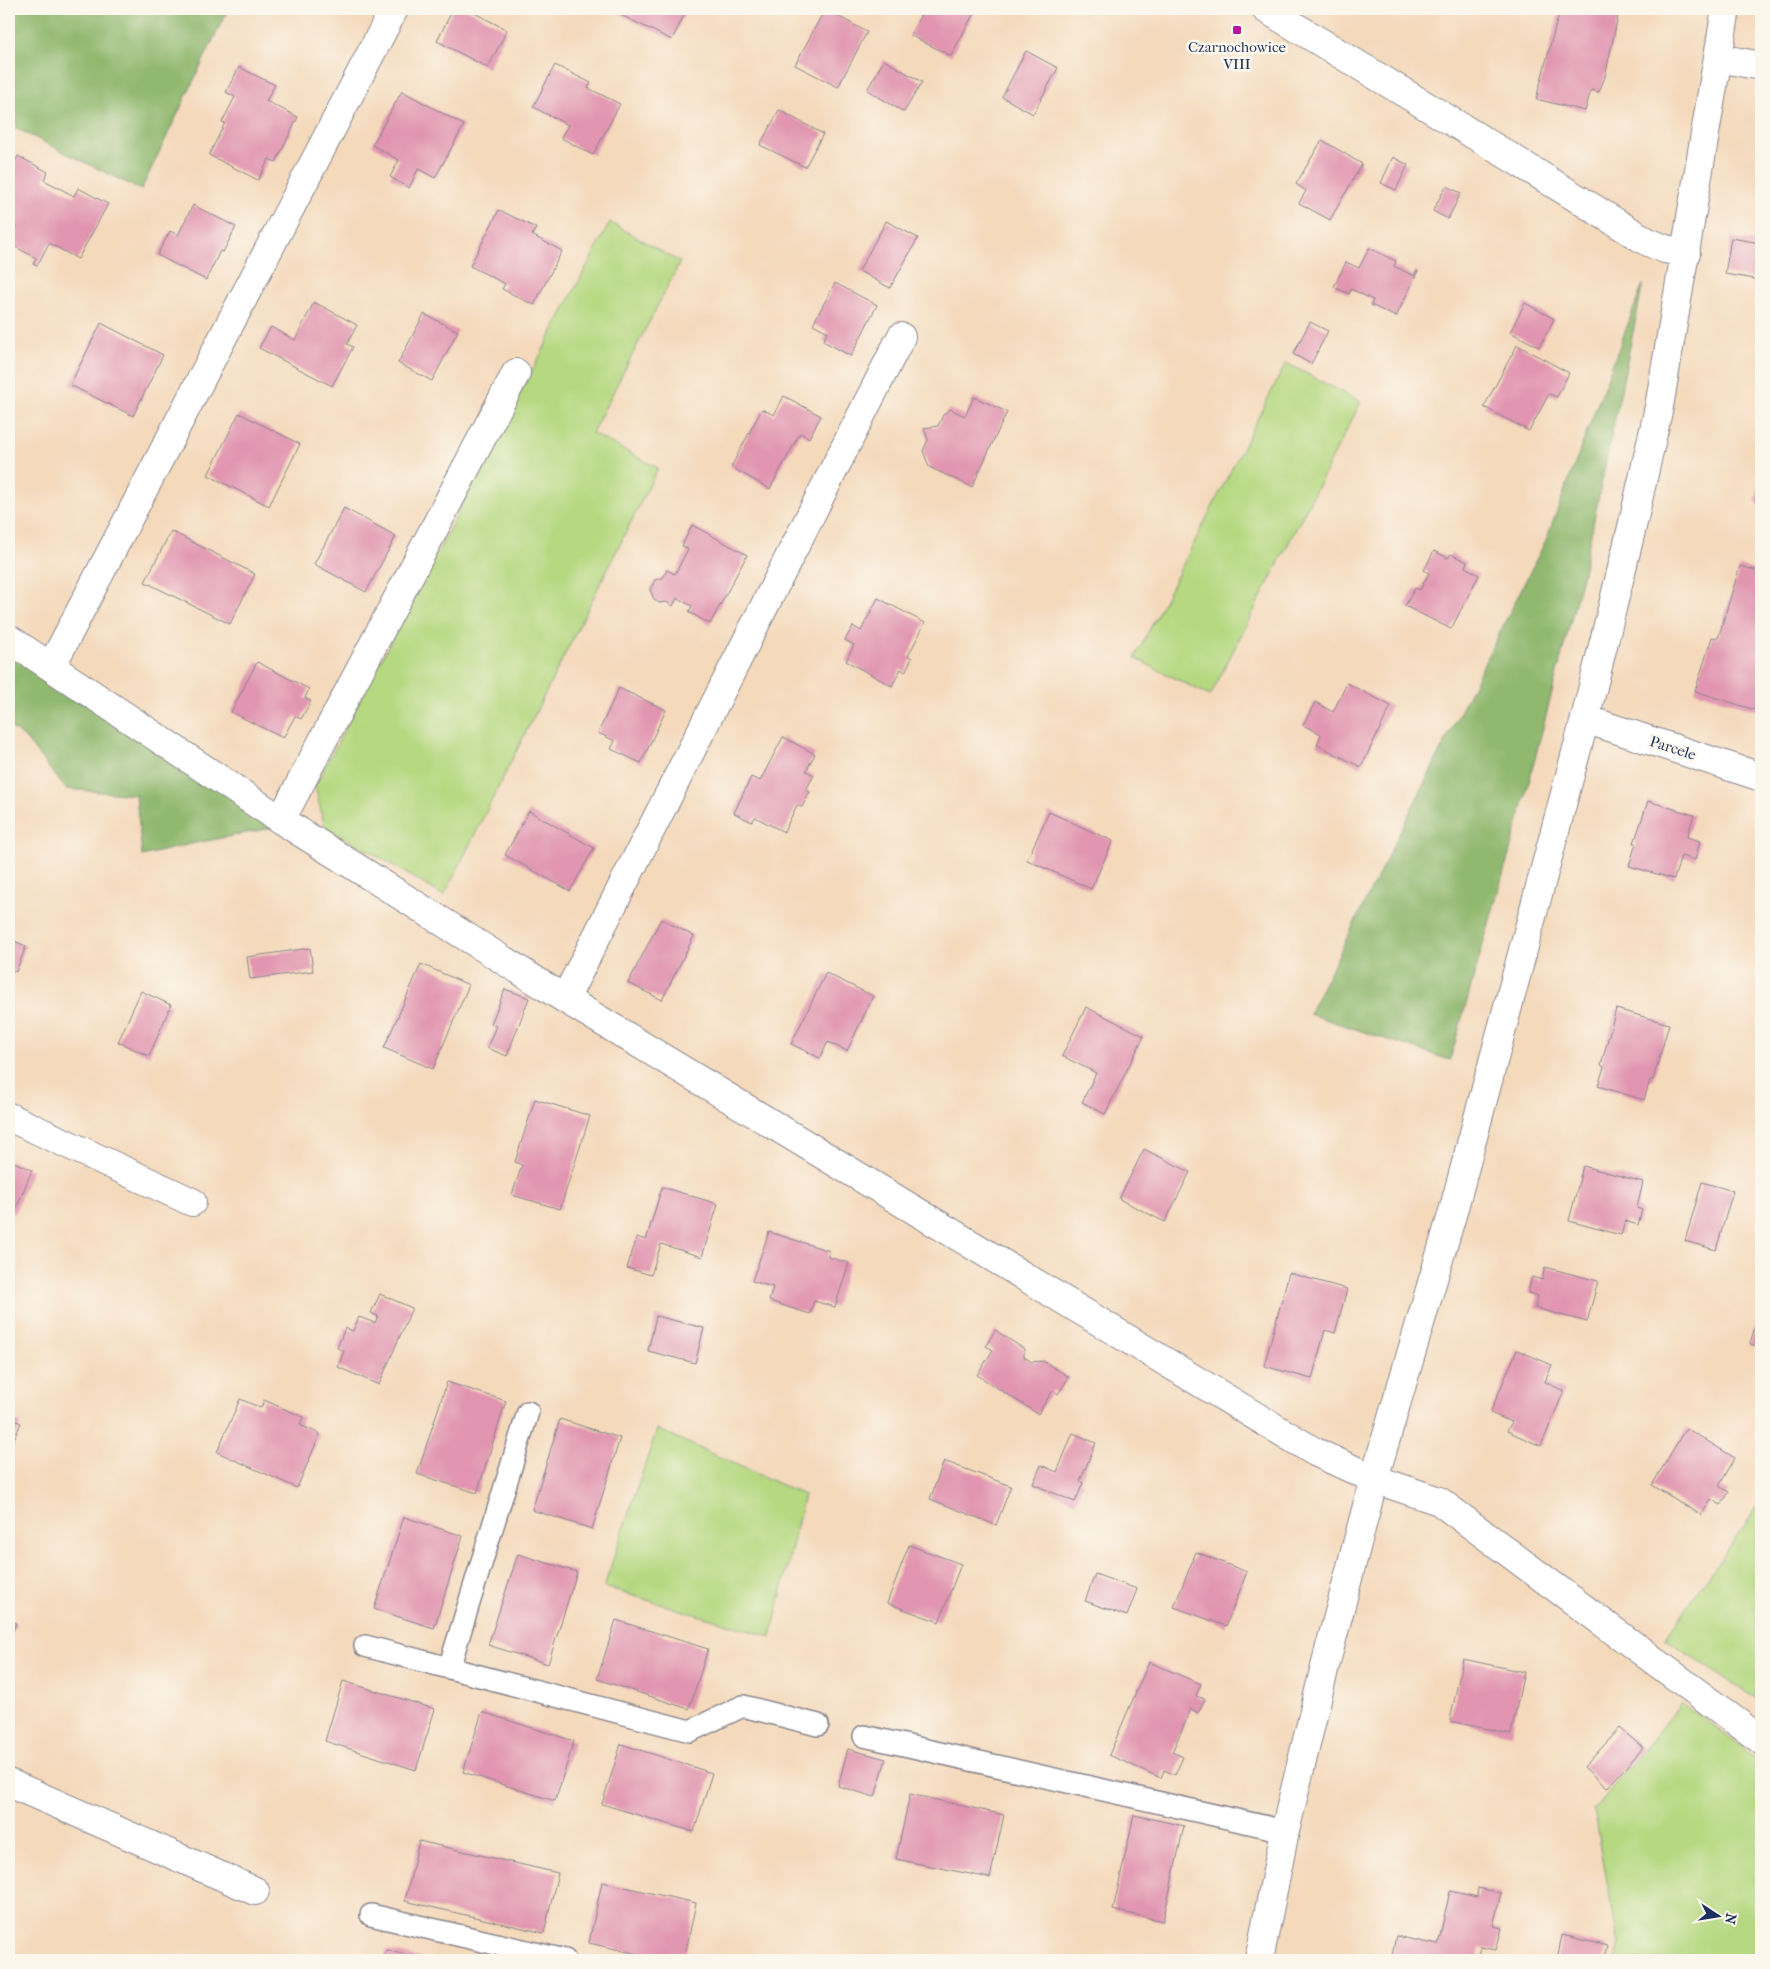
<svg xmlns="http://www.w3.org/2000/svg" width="1770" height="1969" font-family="'IM FELL French Canon',serif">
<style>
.green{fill:#b5d880;stroke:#68846f}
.forest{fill:#90b86e;stroke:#567466}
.building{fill:#e195b0}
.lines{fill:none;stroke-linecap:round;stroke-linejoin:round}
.service-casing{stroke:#88848c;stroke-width:24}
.minor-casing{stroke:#88848c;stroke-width:30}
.tertiary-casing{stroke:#88848c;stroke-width:30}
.service{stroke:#fff;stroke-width:21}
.minor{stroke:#fff;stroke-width:28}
.tertiary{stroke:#fff;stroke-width:28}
.poi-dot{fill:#b5179e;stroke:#fbf7ec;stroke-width:2}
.labels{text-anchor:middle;stroke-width:5;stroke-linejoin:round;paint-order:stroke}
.poi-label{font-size:15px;fill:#1b2f5e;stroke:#fbf7ec}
.street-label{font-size:15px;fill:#1b2f5e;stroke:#fbf7ec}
</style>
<rect width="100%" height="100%" fill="#fbf7ec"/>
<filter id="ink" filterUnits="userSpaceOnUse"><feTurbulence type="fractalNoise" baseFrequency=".02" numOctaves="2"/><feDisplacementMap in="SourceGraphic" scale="10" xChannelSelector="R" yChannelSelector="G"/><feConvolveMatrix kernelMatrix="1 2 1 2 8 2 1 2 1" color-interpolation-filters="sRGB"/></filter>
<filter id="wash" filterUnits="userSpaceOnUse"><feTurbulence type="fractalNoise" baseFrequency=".0096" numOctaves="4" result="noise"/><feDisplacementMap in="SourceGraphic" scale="20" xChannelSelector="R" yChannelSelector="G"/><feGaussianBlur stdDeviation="1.12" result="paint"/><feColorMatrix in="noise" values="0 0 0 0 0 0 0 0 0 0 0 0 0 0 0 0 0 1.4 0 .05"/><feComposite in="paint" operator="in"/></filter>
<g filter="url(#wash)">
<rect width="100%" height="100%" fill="#f4d9bb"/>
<path class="green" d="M610,222L680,262L592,433L658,468L444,896L376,855L325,828L315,786Z
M1286,363L1361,402L1210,696L1135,658Z
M657,1429L804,1495L771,1637L604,1587Z
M1761,1502V1702L1665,1639Z
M1682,1703L1761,1761V1960H1615L1619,1945L1594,1810Z"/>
<path class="forest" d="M9,9H228L141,190L9,125Z
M1643,284L1582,577L1521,812L1450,1060L1309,1014L1546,540Z
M9,654L282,826L191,844L142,856L136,795L66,789L25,738L9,726Z"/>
<g id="blocks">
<path class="building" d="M453,9H467L507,30L488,68L437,41Z
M624,9H687L672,40L621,15Z
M825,9L867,32L838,87L795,65Z
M924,9H976L951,56L910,35Z
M1560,9H1618L1619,11L1605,77L1599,92L1591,90L1585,111L1536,99Z
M1026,51L1058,68L1033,114L1002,97Z
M884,60L922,82L904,112L867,90Z
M555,65L591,83L588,88L620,104L593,155L561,138L568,125L533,107Z
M239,67L275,85L266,101L298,117L276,162L269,159L258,180L209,155L225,123L222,122L235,97L226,92Z
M402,91L464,125L435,178L418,169L409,188L390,177L399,160L372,145Z
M779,110L823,134L805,167L760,145Z
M1322,140L1362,164L1330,220L1299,203L1306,191L1296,184Z
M18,156L48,172L44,180L74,196L78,188L108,204L78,259L49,243L37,266L33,264L36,258L10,244L9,247V238L16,226L9,222V174Z
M1393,157L1408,165L1396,190L1381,183Z
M1446,186L1461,193L1448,219L1433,211Z
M193,205L236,227L223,252L220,251L206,280L157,255L170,231L178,235Z
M499,210L536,228L532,235L562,251L534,305L502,289L505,284L470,266Z
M886,221L918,238L890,288L859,271Z
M1731,238L1761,243V280L1725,274Z
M1369,248L1396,261L1394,266L1414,276L1416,271H1418L1396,317L1371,305L1373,300L1351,289L1349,294L1334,287L1346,262L1359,268Z
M835,283L877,305L851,356L823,341L828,332L813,324Z
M314,302L357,325L347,344L353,347L332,386L259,348L271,327L295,340Z
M1525,303L1554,319L1539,347L1510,332Z
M424,314L458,331L432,381L398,363Z
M1310,322L1328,331L1311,364L1293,354Z
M101,323L163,355L133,416L70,385Z
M1517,345L1569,373L1557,397L1549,394L1529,431L1484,407Z
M784,396L821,416L809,438L800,433L770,489L731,467L762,409L774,415Z
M974,397L1007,412L972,487L929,467L923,451L928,440L924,428L938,426L943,415L950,409L965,416Z
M239,413L300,444L269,506L208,475Z
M1758,487L1761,488V503L1755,502Z
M344,508L396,536L366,592L314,564Z
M692,525L747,555L710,624L689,612L692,606L677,598L673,606L666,602L659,603L654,599L650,590L655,580L663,578L667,570L675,574L688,549L682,546Z
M171,531L255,574L230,624L145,582Z
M1434,551L1448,558L1451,554L1467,562L1465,567L1479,575L1451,629L1405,606L1415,588L1420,590L1429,573L1424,570Z
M1740,566L1761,572V712L1695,691L1712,637L1718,638Z
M878,598L925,623L908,656L912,658L905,672L901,669L892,686L846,661L854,645L845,640L853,626L861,631Z
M257,662L309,689L305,698L311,701L301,719L295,716L283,738L231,712Z
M1347,683L1391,706L1361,767L1317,745L1321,734L1303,725L1315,702L1333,712Z
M619,688L666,710L641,763L611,749L615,741L598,733Z
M783,737L815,754L806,771L814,775L806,790L810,792L802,807L797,805L784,832L755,817L752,822L734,813L751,777L760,781Z
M1648,801L1694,815L1687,837L1700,841L1695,860L1681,856L1674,879L1629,866L1636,843H1634Z
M529,811L594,848L570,891L505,855Z
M1049,812L1113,841L1091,889L1027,860Z
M661,919L694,936L662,1000L628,983Z
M9,939L26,946L16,972L9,969Z
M310,948L313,971L250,979L247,957Z
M421,964L469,985L433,1069L384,1048Z
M826,973L873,996L847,1051L828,1042L820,1058L791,1044Z
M505,989L529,998L507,1056L487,1048L496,1026L491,1024Z
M141,991L171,1005L149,1056L118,1042Z
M1086,1007L1144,1036L1105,1114L1082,1102L1096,1073L1062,1056Z
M1616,1009L1669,1024L1653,1080H1650L1644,1100L1598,1086L1604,1067L1601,1065Z
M535,1099L590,1116L560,1209L512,1195L522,1165L515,1162Z
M1144,1149L1190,1172L1165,1222L1119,1199Z
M9,1160L32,1170L14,1214L9,1212Z
M1583,1166L1643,1182L1637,1208L1642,1210L1638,1225L1625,1221L1621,1235L1569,1221Z
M1702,1182L1733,1191L1716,1250L1685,1241Z
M662,1187L718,1204L702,1257L661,1244L651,1275L627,1268L637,1237L646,1240Z
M769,1232L830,1251L828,1257L849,1263L835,1307L814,1301L810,1314L769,1301L773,1287L752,1281Z
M1545,1267L1598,1281L1587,1322L1535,1308L1538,1296L1528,1293L1532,1277L1542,1280Z
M1289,1273L1347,1289L1335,1333L1325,1330L1312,1379L1264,1366Z
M380,1294L412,1308L379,1385L338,1367L344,1351L337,1348L345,1328L353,1331L359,1317L375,1323L378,1316L371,1313Z
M1758,1315L1761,1316V1347L1750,1344Z
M656,1316L704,1328L695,1363L648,1351Z
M995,1330L1024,1349V1357L1032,1362L1043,1361L1069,1377L1058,1394L1053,1390L1038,1414L977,1375L993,1350L986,1346Z
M1517,1350L1552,1365L1545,1382L1564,1391L1541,1446L1507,1431L1512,1422L1490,1413Z
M447,1382L506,1401L477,1493L417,1474Z
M240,1399L261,1408L264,1400L303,1417L300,1425L320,1434L297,1488L217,1452Z
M9,1418L21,1423L9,1450Z
M560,1419L620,1438L592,1529L532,1510Z
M1686,1428L1735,1458L1719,1486L1729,1492L1721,1505L1711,1499L1701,1515L1652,1485Z
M1073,1433L1096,1443L1080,1481L1083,1483L1075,1502L1033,1484L1041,1465L1057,1472Z
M944,1461L1011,1486L996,1525L930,1499Z
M404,1517L463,1536L434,1628L374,1609Z
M909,1545L961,1564L939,1622L887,1603Z
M1196,1552L1247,1572L1226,1626L1174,1607Z
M518,1554L577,1572L548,1664L488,1645Z
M1095,1574L1137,1589L1127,1616L1085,1601Z
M9,1620L16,1623L9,1641Z
M616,1620L708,1649L689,1709L597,1679Z
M1463,1659L1524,1672L1511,1734L1450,1721Z
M1149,1662L1201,1684L1196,1696L1205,1699L1198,1713L1191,1709L1172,1752L1183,1757L1175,1775L1164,1770L1161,1778L1109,1755Z
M343,1681L435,1709L416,1770L325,1741Z
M482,1712L574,1741L555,1801L463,1772Z
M1620,1728L1643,1748L1607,1788L1584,1767Z
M621,1744L712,1773L694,1832L602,1804Z
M848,1749L886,1759L875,1797L838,1786Z
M910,1794L1004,1815L990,1878L896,1859Z
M1134,1815L1184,1826L1163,1921L1113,1910Z
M419,1841L558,1873L544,1933L405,1901Z
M602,1882L696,1903L684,1960H664L589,1943Z
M1478,1888L1501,1893L1493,1926L1502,1928L1496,1950L1480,1947L1477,1960H1391L1396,1936L1438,1945L1450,1891L1477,1897Z
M1562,1935L1607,1946L1603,1960H1557Z
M386,1950L428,1960H384Z"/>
</g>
</g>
<g filter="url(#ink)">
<use href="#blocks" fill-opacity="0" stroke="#88848c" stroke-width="1"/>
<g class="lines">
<defs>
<path id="service" d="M365,1646L690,1731L743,1706L818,1725
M449,1668L528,1412
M864,1736L1285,1831
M371,1915L565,1960"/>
<path id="minor" d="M1719,58L1761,66
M9,639L281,820L565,999L1315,1452L1374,1479L1439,1501L1761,1740
M51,667L394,9
M1585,719L1761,777
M281,820L516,373
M565,999L901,337
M9,1117L192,1202
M9,1783L255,1891"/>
<path id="tertiary" d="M1266,9L1517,161L1646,241L1665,249L1686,253
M1259,1960L1285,1831L1325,1666L1374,1479L1452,1215L1585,719L1632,527L1659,407L1726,9"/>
</defs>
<use href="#service" class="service-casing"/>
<use href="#minor" class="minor-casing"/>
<use href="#tertiary" class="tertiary-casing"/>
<use href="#service" class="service"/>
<use href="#minor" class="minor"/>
<use href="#tertiary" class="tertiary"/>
</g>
</g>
<rect class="poi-dot" x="1232" y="25" width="10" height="10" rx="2.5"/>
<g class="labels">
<g class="poi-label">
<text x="1237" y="52">Czarnochowice<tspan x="1237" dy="17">VIII</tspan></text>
</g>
<g class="street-label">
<text transform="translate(1673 748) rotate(18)" y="5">Parcele</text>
</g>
</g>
<rect width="1770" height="1969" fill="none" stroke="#fbf7ec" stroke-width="30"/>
<g transform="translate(1718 1916) rotate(102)" stroke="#fbf7ec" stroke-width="4" paint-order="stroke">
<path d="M0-4L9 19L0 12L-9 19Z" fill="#1b2f5e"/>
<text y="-8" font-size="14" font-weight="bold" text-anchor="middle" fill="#1b2f5e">N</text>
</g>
</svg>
